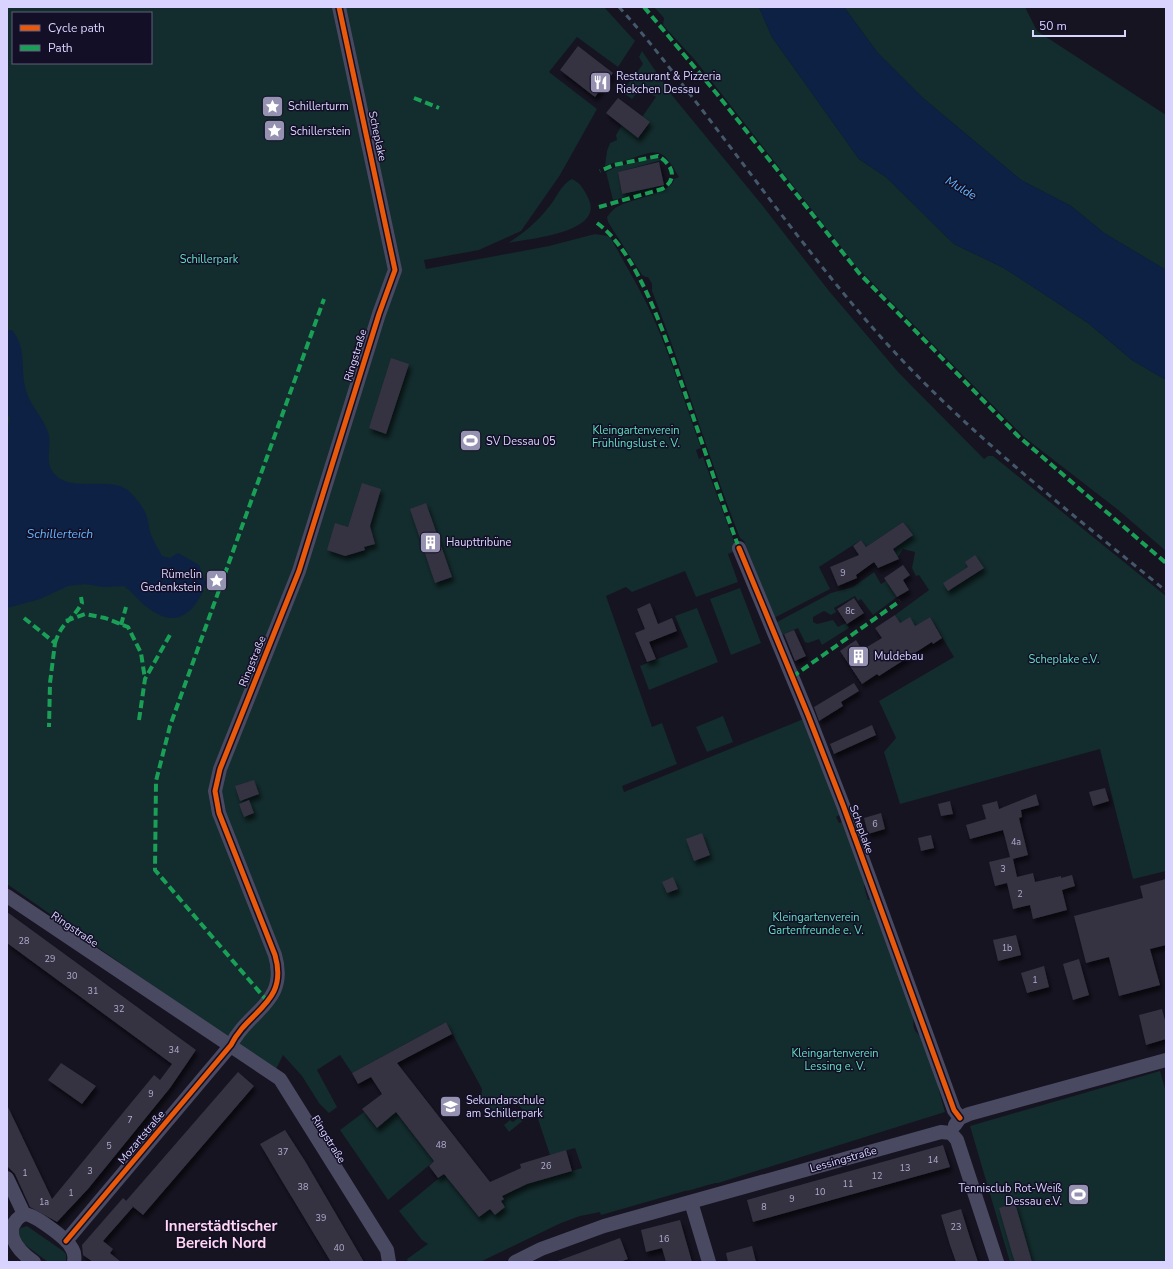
<svg xmlns="http://www.w3.org/2000/svg" width="1173" height="1269" font-family="'Nunito Sans',sans-serif">
<style>
.green{fill:#132c2d;fill-rule:evenodd}
.water{fill:#0d2144}
.building{fill:#343243;filter:url(#shadow)}
.lines{fill:none;stroke-linecap:round;stroke-linejoin:round}
.minor{stroke:#4a4962;stroke-width:14}
.rail{stroke:#43596b;stroke-width:3;stroke-dasharray:6 5;stroke-linecap:butt}
.quiet{stroke:#1a9f57;stroke-width:4;stroke-dasharray:8 4;stroke-linecap:butt}
.cycleway-casing{stroke:#130f26;stroke-width:8}
.cycleway{stroke:#e8590c;stroke-width:5}
.labels{text-anchor:middle;stroke-width:3;stroke-linejoin:round;paint-order:stroke}
.number-label{font-size:9px;fill:#b0acd0}
.poi-label{font-size:11px;fill:#d9d4ff;stroke:#130f26;text-anchor:start}
.street-label{font-size:11px;fill:#d9d4ff;stroke:#130f26}
.park-label{font-size:11px;fill:#5fe0c0;stroke:#130f26}
.water-label{font-size:12px;font-style:italic;fill:#62b6ff;stroke:#130f26}
.district-label{font-size:15px;font-weight:bold;fill:#ffd6f0;stroke:#130f26}
</style>
<defs>
<filter id="shadow"><feDropShadow dx="2.5" dy="4.5" stdDeviation="2" flood-color="#0009"/></filter>
</defs>
<rect width="100%" height="100%" fill="#161421"/>
<path class="green" d="M7,7H604L635,41L618,67L577,37L549,72L597,109L560,175L521,231L479,250L424,260L426,269L549,246L595,234L608,236L612,240C627,268 644,295 656,324C673,364 686,406 701,448L696,450L699,459L703,457L737,550L728,554L738,582L696,597L685,571L632,592L626,587L606,596L652,727L662,723L677,764L622,786L624,792L806,718L841,814L836,817L839,823L842,822L843,824L866,883L864,886L868,900L872,899L914,1017C911,1035 920,1031 925,1044C934,1065 938,1090 945,1112L718,1183C714,1182 694,1190 685,1191L601,1215L600,1212L580,1216L561,1223L480,1262H408L407,1259L428,1244L422,1240L399,1211L444,1174L479,1217L490,1209L495,1215L505,1207L501,1201L502,1196L527,1184L582,1168L575,1148L550,1155L536,1113L534,1115L532,1113L509,1132L504,1125L510,1120L513,1122L525,1113L515,1100L504,1108L506,1111L497,1118L481,1098L482,1089L446,1022L352,1073L340,1055L317,1070L337,1107L329,1113L319,1103L302,1076L283,1055L275,1071L7,884ZM13,13H151V63H13Z
M654,7H759L772,37L859,159L886,177L954,244L1004,268L1088,323L1132,360L1166,380V551L1117,509L1024,437L856,266L695,60L663,25L664,18Z
M844,7H1025L1037,31L1166,115V270L1104,233L1071,206L1021,180L924,99L877,52Z
M642,51L671,94L762,205L829,291L899,373L984,459L988,456H993L1166,596V871L1133,879L1100,749L900,804L884,752L896,738L879,701L954,657L930,617L915,626L910,618L900,623L895,615L929,590L919,575L916,576L912,568L915,552L903,549L896,560L890,551L912,535L903,522L866,547L861,540L819,567L830,589L774,618L744,541L740,538C708,457 684,373 652,291V284L648,277H646L642,275L608,222L607,217C611,212 615,207 621,205C632,199 674,192 674,179L679,177C664,152 662,147 633,158C624,162 615,161 605,166L607,151L610,143L617,140L616,135L622,125L638,138L650,123L642,117L656,97L641,88L632,99L622,92L643,64L639,57Z
M656,157L662,160L618,172L622,194L664,185L658,189L613,200L606,172L618,166Z
M572,179C580,182 586,192 589,200C603,233 528,239 508,243C524,233 537,222 548,208C556,199 561,184 572,179Z
M874,572L881,584L886,581L897,597L873,615L861,599L858,601L855,596L834,608L836,612L831,615L824,611L813,617V622L817,624L833,620L838,627L846,623L849,628L822,645L819,639L808,643L805,642L798,628L782,635L777,622L831,593L853,587Z
M740,588L761,643L731,655L710,599Z
M697,608L718,662L649,690L640,666L688,647L675,616Z
M723,716L733,742L707,752L696,727Z
M1160,1071L1166,1092V1262H1010L970,1126Z
M364,1112L377,1128L396,1112L434,1161L388,1200L340,1130Z
M27,1226L63,1251L66,1254V1262H48L24,1244L17,1231L21,1228Z"/>
<path class="water" d="M759,7H844L877,52L924,99L1021,180L1071,206L1104,233L1166,270V380L1132,360L1088,323L1004,268L954,244L886,177L859,159L772,37Z
M7,330H12C29,351 18,372 28,396C34,411 45,419 49,436C51,447 46,459 51,469C66,497 111,473 130,492C135,497 145,509 147,517C149,524 149,531 152,537C155,544 159,550 162,556L170,558L178,553L199,565L206,583C195,614 176,630 147,607C138,601 133,592 124,586L103,587L85,584L68,586L40,599L7,608V434L10,417L7,415Z"/>
<path class="building" d="M578,46L613,73L595,97L560,70Z
M618,98L650,122L638,138L606,113Z
M659,162L664,185L622,194L618,172Z
M391,358L409,364L386,434L369,428Z
M362,483L381,489L370,526L375,544L364,547L365,550L345,556L327,550L335,523L348,527Z
M426,503L452,577L435,583L410,509Z
M903,522L913,535L893,549L899,559L878,568L874,562L856,575L857,578L838,586L830,567L859,555L853,546L861,540L866,547Z
M975,555L984,568L948,591L943,583L968,567L965,562Z
M903,565L910,575L903,580L909,590L897,597L884,578Z
M854,598L864,613L847,624L837,609Z
M650,603L658,624L672,618L677,631L649,642L656,659L647,662L635,633L645,629L637,609Z
M895,615L900,623L910,617L915,626L930,617L942,638L933,644L932,642L879,676L877,674L862,684L840,651L856,640L862,650L882,638L875,628Z
M794,630L806,656L795,661L784,634Z
M854,683L859,691L841,702L843,706L819,721L814,707Z
M872,725L876,735L834,754L830,744Z
M254,780L259,794L240,801L235,786Z
M1105,788L1109,801L1093,806L1089,792Z
M1036,794L1039,805L1021,810L1022,817L1019,818L1028,855L1013,859L1017,877L1033,873L1035,882L1061,876V878L1072,875L1075,886L1062,890L1067,910L1033,919L1030,905L1013,909L1007,883L995,886L989,862L1010,857L1003,830L970,839L966,825L986,819L982,805L997,801L999,809Z
M249,800L254,813L244,817L239,804Z
M950,801L953,814L941,816L938,804Z
M881,813L885,829L868,834L864,818Z
M702,833L710,855L694,861L686,839Z
M931,835L934,848L921,851L918,838Z
M673,877L678,889L667,893L662,882Z
M1166,879V945L1150,949L1160,985L1119,996L1109,957L1086,963L1074,916L1143,898L1140,886Z
M7,912L196,1050L170,1088L88,1189L57,1222L30,1207L15,1174L7,1166V1105L52,1199L154,1075L160,1080L172,1064L7,943Z
M1016,935L1021,955L998,961L993,940Z
M1079,959L1089,995L1073,1000L1063,964Z
M1044,966L1049,987L1027,993L1021,973Z
M1162,1009L1166,1024V1039L1146,1045L1139,1015Z
M446,1022L452,1034L397,1063L490,1182L521,1168L520,1164L566,1150L572,1171L527,1184L502,1196L504,1199L501,1201L505,1207L495,1215L490,1209L479,1217L444,1174L438,1178L429,1166L434,1161L396,1112L377,1128L362,1109L382,1094L371,1077L358,1084L352,1073Z
M61,1063L96,1086L82,1104L48,1080Z
M238,1072L254,1086L143,1215L126,1201Z
M285,1130L305,1161L364,1262H331L279,1176L260,1144Z
M943,1145L950,1167L753,1222L747,1200Z
M123,1198L133,1207L103,1241L113,1249L110,1253L121,1262H93L83,1255L82,1245Z
M1015,1203L1032,1262H1015L1012,1253L999,1208Z
M961,1209L970,1238L978,1262H956L950,1245L941,1215Z
M680,1220L692,1262H666L662,1248L646,1252L641,1230Z
M620,1238L628,1259L620,1262H555Z
M752,1246L756,1262H728L726,1253Z"/>
<g class="lines">
<path class="minor" d="M739,548L808,715L843,805L954,1110L960,1118
M7,896L280,1079L387,1250L389,1262
M955,1125L960,1118L969,1114L1166,1060
M951,1133L957,1140L997,1262
M7,1178L24,1214
M691,1202L709,1262
M66,1241L231,1045C248,1010 289,1003 275,955L219,813L215,791L220,769L299,571L379,314L395,270L339,7
M34,1262C16,1250 0,1228 24,1214C34,1214 66,1238 71,1247C74,1251 75,1257 74,1262
M515,1262L541,1249L604,1226L941,1132L951,1133"/>
<path class="rail" d="M619,7C649,40 675,75 703,111C758,183 812,258 872,327C959,427 1064,507 1166,591"/>
<path class="quiet" d="M644,7L717,94L859,273L1018,436L1166,563
M414,98L439,108
M599,207L662,189C679,179 672,164 658,156L614,165L600,171
M597,223C640,254 667,343 685,393C703,445 720,497 739,548
M24,618L55,643L50,683L49,727
M66,621L85,614L105,618L128,627L141,653L145,679
M121,625L126,607
M55,643C62,621 72,621 82,603L81,597
M792,677L900,601
M139,720L145,679L171,633
M268,1002L155,870L156,781L170,726L324,299"/>
<defs>
<path id="cycleway" d="M739,548L808,715L843,805L954,1110L960,1118
M66,1241L231,1045C248,1010 289,1003 275,955L219,813L215,791L220,769L299,571L379,314L395,270L339,7"/>
</defs>
<use href="#cycleway" class="cycleway-casing"/>
<use href="#cycleway" class="cycleway"/>
</g>
<defs>
<symbol id="restaurant-square" viewBox="-11 -11 22 22"><rect x="-9" y="-9" width="18" height="18" rx="4" fill="#9591b1" stroke="#130f26"/><path d="M-5-6h1v4h1v-4h1v4h1v-4h1v5L-1.5 .5V6h-2V.5L-5-1ZM5-6V6H3V1.5H1.5Q1.5-4 5-6Z" fill="#fff"/></symbol>
<symbol id="sight-square" viewBox="-11 -11 22 22"><rect x="-9" y="-9" width="18" height="18" rx="4" fill="#9591b1" stroke="#130f26"/><path d="M0-6L1.8-2.2L6-1.7L2.9 1.2L3.7 5.4L0 3.3L-3.7 5.4L-2.9 1.2L-6-1.7L-1.8-2.2Z" fill="#fff"/></symbol>
<symbol id="stadium-square" viewBox="-11 -11 22 22"><rect x="-9" y="-9" width="18" height="18" rx="4" fill="#9591b1" stroke="#130f26"/><path d="M0-5a6.5 5 0 1 0 0 10a6.5 5 0 1 0 0-10ZM-3.5-1.8h7v3.6h-7Z" fill="#fff"/></symbol>
<symbol id="building-square" viewBox="-11 -11 22 22"><rect x="-9" y="-9" width="18" height="18" rx="4" fill="#9591b1" stroke="#130f26"/><path d="M-4-6H4V6H1V3H-1V6H-4ZM-2.5-4.3h1.7v1.8h-1.7ZM.8-4.3h1.7v1.8H.8ZM-2.5-1h1.7V.8h-1.7ZM.8-1h1.7V.8H.8Z" fill="#fff"/></symbol>
<symbol id="school-square" viewBox="-11 -11 22 22"><rect x="-9" y="-9" width="18" height="18" rx="4" fill="#9591b1" stroke="#130f26"/><path d="M0-5L7-2L0 1L-7-2ZM-4 1L0 2.5L4 1V4Q0 6-4 4Z" fill="#fff"/></symbol>
</defs>
<g fill-rule="evenodd">
<use href="#restaurant-square" x="588" y="70" width="25" height="25"/>
<use href="#sight-square" x="260" y="94" width="25" height="25"/>
<use href="#sight-square" x="262" y="118" width="25" height="25"/>
<use href="#stadium-square" x="458" y="428" width="25" height="25"/>
<use href="#building-square" x="418" y="530" width="25" height="25"/>
<use href="#sight-square" x="204" y="568" width="25" height="25"/>
<use href="#building-square" x="846" y="644" width="25" height="25"/>
<use href="#school-square" x="438" y="1094" width="25" height="25"/>
<use href="#stadium-square" x="1066" y="1182" width="25" height="25"/>
</g>
<g class="labels">
<g class="number-label">
<text x="843" y="576">9</text>
<text x="850" y="614">8c</text>
<text x="875" y="827">6</text>
<text x="1016" y="845">4a</text>
<text x="1003" y="872">3</text>
<text x="1020" y="897">2</text>
<text x="24" y="944">28</text>
<text x="1007" y="951">1b</text>
<text x="50" y="962">29</text>
<text x="72" y="979">30</text>
<text x="1035" y="983">1</text>
<text x="93" y="994">31</text>
<text x="119" y="1012">32</text>
<text x="174" y="1053">34</text>
<text x="151" y="1097">9</text>
<text x="130" y="1123">7</text>
<text x="441" y="1148">48</text>
<text x="109" y="1149">5</text>
<text x="283" y="1155">37</text>
<text x="933" y="1163">14</text>
<text x="546" y="1169">26</text>
<text x="905" y="1171">13</text>
<text x="90" y="1174">3</text>
<text x="25" y="1176">1</text>
<text x="877" y="1179">12</text>
<text x="848" y="1187">11</text>
<text x="303" y="1190">38</text>
<text x="820" y="1195">10</text>
<text x="71" y="1196">1</text>
<text x="792" y="1202">9</text>
<text x="44" y="1205">1a</text>
<text x="764" y="1210">8</text>
<text x="321" y="1221">39</text>
<text x="956" y="1230">23</text>
<text x="664" y="1242">16</text>
<text x="339" y="1251">40</text>
</g>
<g class="poi-label">
<text x="616" y="80">Restaurant &amp; Pizzeria<tspan x="616" dy="13">Riekchen Dessau</tspan></text>
<text x="288" y="110">Schillerturm</text>
<text x="290" y="135">Schillerstein</text>
<text x="486" y="445">SV Dessau 05</text>
<text x="446" y="546">Haupttribüne</text>
<text x="202" y="578" text-anchor="end">Rümelin<tspan x="202" dy="13">Gedenkstein</tspan></text>
<text x="874" y="660">Muldebau</text>
<text x="466" y="1104">Sekundarschule<tspan x="466" dy="13">am Schillerpark</tspan></text>
<text x="1062" y="1192" text-anchor="end">Tennisclub Rot-Weiß<tspan x="1062" dy="13">Dessau e.V.</tspan></text>
</g>
<g class="street-label">
<text transform="translate(378 136) rotate(78)" y="4">Scheplake</text>
<text transform="translate(355 355) rotate(-73)" y="4">Ringstraße</text>
<text transform="translate(252 661) rotate(-68)" y="4">Ringstraße</text>
<text transform="translate(862 829) rotate(70)" y="4">Scheplake</text>
<text transform="translate(75 929) rotate(34)" y="4">Ringstraße</text>
<text transform="translate(141 1137) rotate(-50)" y="4">Mozartstraße</text>
<text transform="translate(329 1139) rotate(58)" y="4">Ringstraße</text>
<text transform="translate(843 1159) rotate(-16)" y="4">Lessingstraße</text>
</g>
<g class="park-label">
<text x="209" y="263">Schillerpark</text>
<text x="636" y="434">Kleingartenverein<tspan x="636" dy="13">Frühlingslust e. V.</tspan></text>
<text x="1064" y="663">Scheplake e.V.</text>
<text x="816" y="921">Kleingartenverein<tspan x="816" dy="13">Gartenfreunde e. V.</tspan></text>
<text x="835" y="1057">Kleingartenverein<tspan x="835" dy="13">Lessing e. V.</tspan></text>
</g>
<g class="water-label">
<text transform="translate(961 188) rotate(31)" y="4">Mulde</text>
<text x="60" y="538">Schillerteich</text>
</g>
<g class="district-label">
<text x="221" y="1231">Innerstädtischer<tspan x="221" dy="17">Bereich Nord</tspan></text>
</g>
</g>
<rect width="1173" height="1269" fill="none" stroke="#d9d4ff" stroke-width="16"/>
<rect x="12" y="12" width="140" height="52" fill="#130f26" stroke="#625e7d"/>
<rect x="20" y="25" width="20" height="6" fill="#e8590c" stroke="#625e7d"/>
<text x="48" y="32" font-size="12" fill="#d9d4ff">Cycle path</text>
<rect x="20" y="45" width="20" height="6" fill="#1a9f57" stroke="#625e7d"/>
<text x="48" y="52" font-size="12" fill="#d9d4ff">Path</text>
<path d="M1033 30v6h92v-6" fill="none" stroke="#d9d4ff" stroke-width="2"/>
<text x="1039" y="30" font-size="12" fill="#d9d4ff" stroke="#130f26" stroke-width="3" paint-order="stroke">50 m</text>
</svg>
